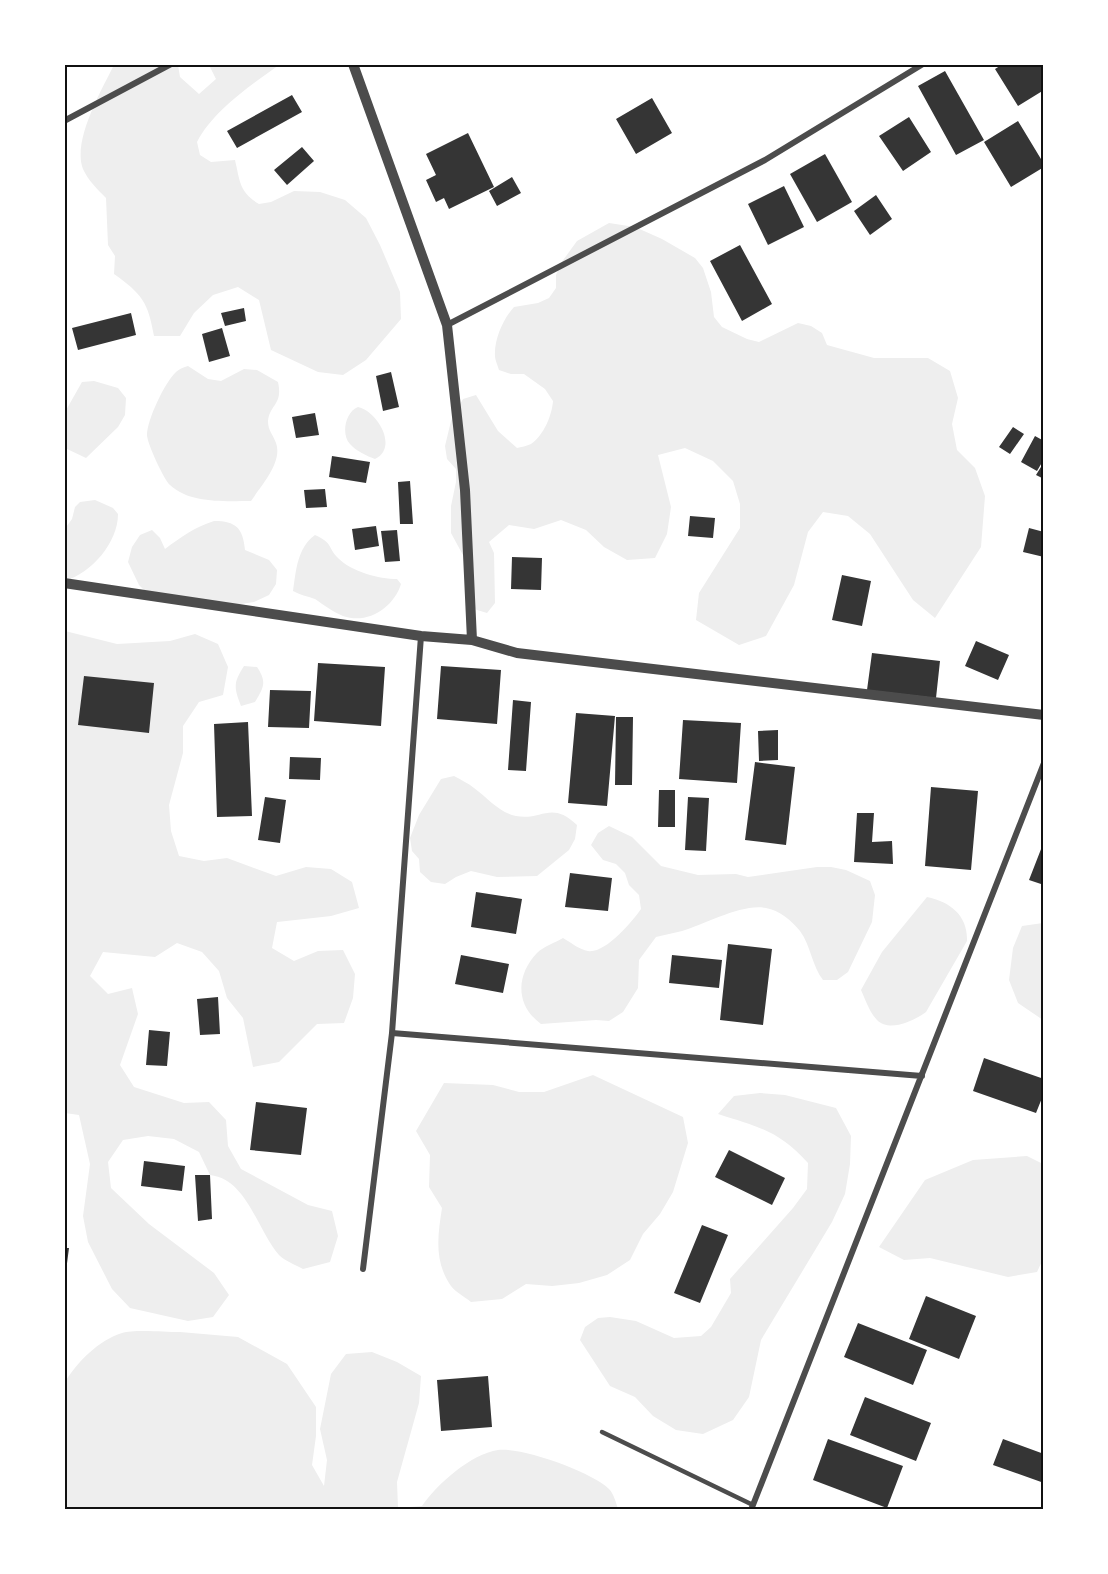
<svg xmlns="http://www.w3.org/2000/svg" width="1108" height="1574" font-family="'Archivo Narrow',sans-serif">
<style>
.green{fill:#eee}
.building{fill:#353535}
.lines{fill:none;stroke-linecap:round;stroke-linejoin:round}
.service{stroke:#4c4c4c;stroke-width:4.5}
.minor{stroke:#4c4c4c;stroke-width:6}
.tertiary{stroke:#4c4c4c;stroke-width:10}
.neatline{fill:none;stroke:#111;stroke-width:2}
</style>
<rect width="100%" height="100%" fill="#fff"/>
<path class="green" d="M114,65H178L180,77L199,94L216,79L209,65H279C251,85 213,111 197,142L200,155L211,162L235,160C240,181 239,192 259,204L271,202L294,191L320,192L345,200L366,218L380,245L400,292L401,319L366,360L343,375L318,372L271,350L259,300L238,287L213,295L194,313L180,336H154C148,302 142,294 114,274L115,256L108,245L106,198C97,189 88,180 83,169C72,141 102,89 114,65Z
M609,223L635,227L662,239L695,258L703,268L711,292L714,317L722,327L747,339L759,342L798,323L811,326L822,333L827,345L874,358H928L950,371L958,398L952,424L957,450L975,468L985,496L981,547L935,618L913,600L870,534L848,516L823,512L808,532L794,585L766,636L739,645L696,620L699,593L740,528V504L733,481L713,461L685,448L658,455L671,507L667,534L655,558L627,560L604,547L586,530L561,520L534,529L509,525L489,542L494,553L495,603L487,613L474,609L471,570L451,533V506L456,482V469L447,459L445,446L451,421L463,399L476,395L498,431L517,448C521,447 527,446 531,444C544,435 552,415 553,401L545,389L524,374H511L499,370C498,366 495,360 495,356C494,340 503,319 514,307L538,303L549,298L556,288V275L561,263L577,241Z
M188,366L208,379L221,381L244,369L257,370L278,382C283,405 270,404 268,421C268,431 273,434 276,443C283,462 261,486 251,501C226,501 190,504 170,485C164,480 147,443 147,435C147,420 165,382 176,372C179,369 184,367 188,366Z
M94,381L118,388L126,398L125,415L118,427L86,458L65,448V412L82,382Z
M358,407C377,411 399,447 375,459C367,456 356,451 350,444C341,435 345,412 358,407Z
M95,500L113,508L118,514C118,543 91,573 65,581L64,530L72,519L75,507L80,502Z
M214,521C236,521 243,528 245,550L269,560L277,570L276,584L269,595L254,602L228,606L150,596L139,585L128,562L132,547L140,535L152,530L160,538L165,549C181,537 195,527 214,521Z
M315,535C334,544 327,547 338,558C352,572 379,579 397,579L401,584C394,607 368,625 343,616C333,612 324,605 315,599C307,596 300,595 293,591C296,571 297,548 315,535Z
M65,631L117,644L170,641L195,634L218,644L228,667L223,695L199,702L183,726V753L169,805L171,831L179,856L204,861L227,858L276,876L306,867L331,869L352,882L359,908L331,916L277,922L272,948L294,961L318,951L343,950L355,974L353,998L344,1023L317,1024L279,1062L253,1067L243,1018L227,998L219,971L202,952L177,943L155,957L103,952L90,976L108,994L132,988L138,1014L120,1065L134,1087L184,1103L209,1102L226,1120L228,1146L241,1169L308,1205L332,1211L338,1236L330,1262L303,1269C296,1265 285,1261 279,1255C257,1230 247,1179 210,1175L199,1152L174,1139L148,1136L123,1140L108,1162L111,1188L149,1224L214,1273L229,1295L213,1317L188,1321L130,1308L112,1289L88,1242L83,1216L90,1164L79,1115L65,1113Z
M244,666L257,667C267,682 264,687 255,702L241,706C234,688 233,683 244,666Z
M454,776C461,780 468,783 474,788C488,798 498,812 516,816C542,821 551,800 577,825L575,839L569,850L537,876L497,877L471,871L456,877L445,884L431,882L420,872L419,859L412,851L410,838L419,815L441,779Z
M609,826L632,837L661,866L698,875L736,874L748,877L817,867H831L846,870L870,881L875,895L872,922L848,972L837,980H823C812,966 811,946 800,931C792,921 779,910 766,908C743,903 705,924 682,931C674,933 664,935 656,937L639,960L638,988L623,1012L609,1021L596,1020L541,1024C515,1005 516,975 537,953C544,946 555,943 563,938C570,942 580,950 588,951C605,954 632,922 641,909L639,895L629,885L625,873L616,864L603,860L591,845L598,833Z
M927,897C951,902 968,916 967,941L926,1012C915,1020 890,1033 877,1020C870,1013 865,999 861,990L882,952Z
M1043,923H1044L1043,1020L1018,1003L1009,980L1013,948L1022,926Z
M593,1075L683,1117L688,1143L673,1192L660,1214L643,1234L630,1260L607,1275L579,1283L552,1286L526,1284L502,1299L471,1302C464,1296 453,1291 449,1283C434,1259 438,1234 442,1208L429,1187L430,1155L416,1131L444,1083L493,1085L519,1092H544Z
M760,1093L785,1095L836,1108L851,1136L850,1164L845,1194L832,1222L761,1340L749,1397L733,1420L703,1434L676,1430L653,1416L635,1397L610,1386L580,1340L585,1327L598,1318L610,1317L636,1321L674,1338L701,1336L711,1327L731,1293L730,1279L793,1208L807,1189L808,1163C778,1130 758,1127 718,1114L734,1096Z
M1027,1156L1043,1164V1259L1037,1272L1008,1277L930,1258L904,1260L879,1247L925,1180L973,1160Z
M180,1332L238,1337L287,1364L316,1407V1436L312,1465L324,1486L327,1460L320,1429L331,1374L346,1354L372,1352L397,1362L421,1376L419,1403L397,1482L398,1508L422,1506C437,1484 471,1454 498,1450C522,1447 592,1472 609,1489C614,1494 616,1503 618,1509H65V1382C77,1362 99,1340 122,1333C134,1329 165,1332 180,1332Z"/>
<path class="building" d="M1003,64H1044V90L1018,106L995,69Z
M945,71L984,140L956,155L918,86Z
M292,95L302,112L237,148L227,131Z
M652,98L672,133L636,154L616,119Z
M909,117L931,152L903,171L879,136Z
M1018,121L1044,164V167L1011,187L984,142Z
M468,133L494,187L449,209L444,198L436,202L426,180L436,175L426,154Z
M302,147L314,161L287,185L274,170Z
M825,154L852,202L817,222L790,174Z
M512,177L521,193L497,206L489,191Z
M784,186L804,227L768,245L748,204Z
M876,195L892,219L870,235L854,211Z
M740,245L772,304L742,321L710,261Z
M244,308L246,321L225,326L221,313Z
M131,313L136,335L78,350L72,328Z
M222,328L230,356L209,362L202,334Z
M391,372L399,407L383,411L376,376Z
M315,413L319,435L296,438L292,417Z
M1013,427L1024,434L1010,454L999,447Z
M1035,436L1044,441V459L1037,471L1021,462Z
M332,456L370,462L366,483L329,477Z
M1044,462V479L1036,475Z
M410,481L413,524H400L398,482Z
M325,489L327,507L306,508L304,490Z
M690,516L715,518L713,538L688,536Z
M376,526L379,546L355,550L352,529Z
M1029,528L1044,532V557L1023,552Z
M397,530L400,561L385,562L381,531Z
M512,557L542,558L541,590L511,589Z
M842,575L871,581L862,626L832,620Z
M976,641L1009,655L998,680L965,666Z
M872,653L940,661L936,698L867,690Z
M318,663L385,667L381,726L314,721Z
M441,666L501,670L497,724L437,719Z
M84,676L154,683L149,733L78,725Z
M270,690L311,691L309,728L268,727Z
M513,700L531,702L526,771L508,770Z
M576,713L615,716L607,806L568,803Z
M616,717H633L632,785H615Z
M683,720L741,723L737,783L679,779Z
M248,722L252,816L217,817L214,724Z
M778,730V760L759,761L758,731Z
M290,757L321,758L320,780L289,779Z
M755,762L795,767L786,845L745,840Z
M931,787L978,791L971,870L925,866Z
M659,790H675V827H658Z
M265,797L286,800L280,843L258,840Z
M688,797L709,798L706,851L685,850Z
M857,813H874L872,842L892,841L893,864L854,862Z
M1043,844H1044V885L1029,880Z
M570,873L612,878L608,911L565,907Z
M476,892L522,899L516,934L471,927Z
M728,944L772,949L763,1025L720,1020Z
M461,955L509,964L503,993L455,984Z
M672,955L722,960L719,988L669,983Z
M218,997L220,1034L200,1035L197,999Z
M149,1030L170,1032L167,1066L146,1065Z
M984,1058L1044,1079V1093L1036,1113L973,1091Z
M256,1102L307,1108L301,1155L250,1150Z
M729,1150L785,1178L772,1205L715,1177Z
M144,1161L185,1166L182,1191L141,1186Z
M195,1175H210L212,1219L198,1221Z
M702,1225L728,1235L700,1303L674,1293Z
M64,1248H69L66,1271H64Z
M926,1296L976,1316L959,1359L909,1339Z
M858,1323L927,1350L913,1385L844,1357Z
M488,1376L492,1427L441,1431L437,1380Z
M865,1397L931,1423L916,1461L850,1435Z
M828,1439L903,1466L887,1508L813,1480Z
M1003,1439L1044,1454V1483L993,1465Z"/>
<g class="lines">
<path class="service" d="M602,1432L753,1505"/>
<path class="minor" d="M64,121L171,64
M447,325L765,160L923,64
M392,1033L922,1076
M363,1269L392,1033L421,636
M751,1510L1044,763"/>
<path class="tertiary" d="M353,64L447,325L465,490L472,640
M64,583L421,636L472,640L517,653L1044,715"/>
</g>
<rect width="1108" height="1574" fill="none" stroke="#ffffff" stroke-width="132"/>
<rect x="66" y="66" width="976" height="1442" class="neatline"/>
</svg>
